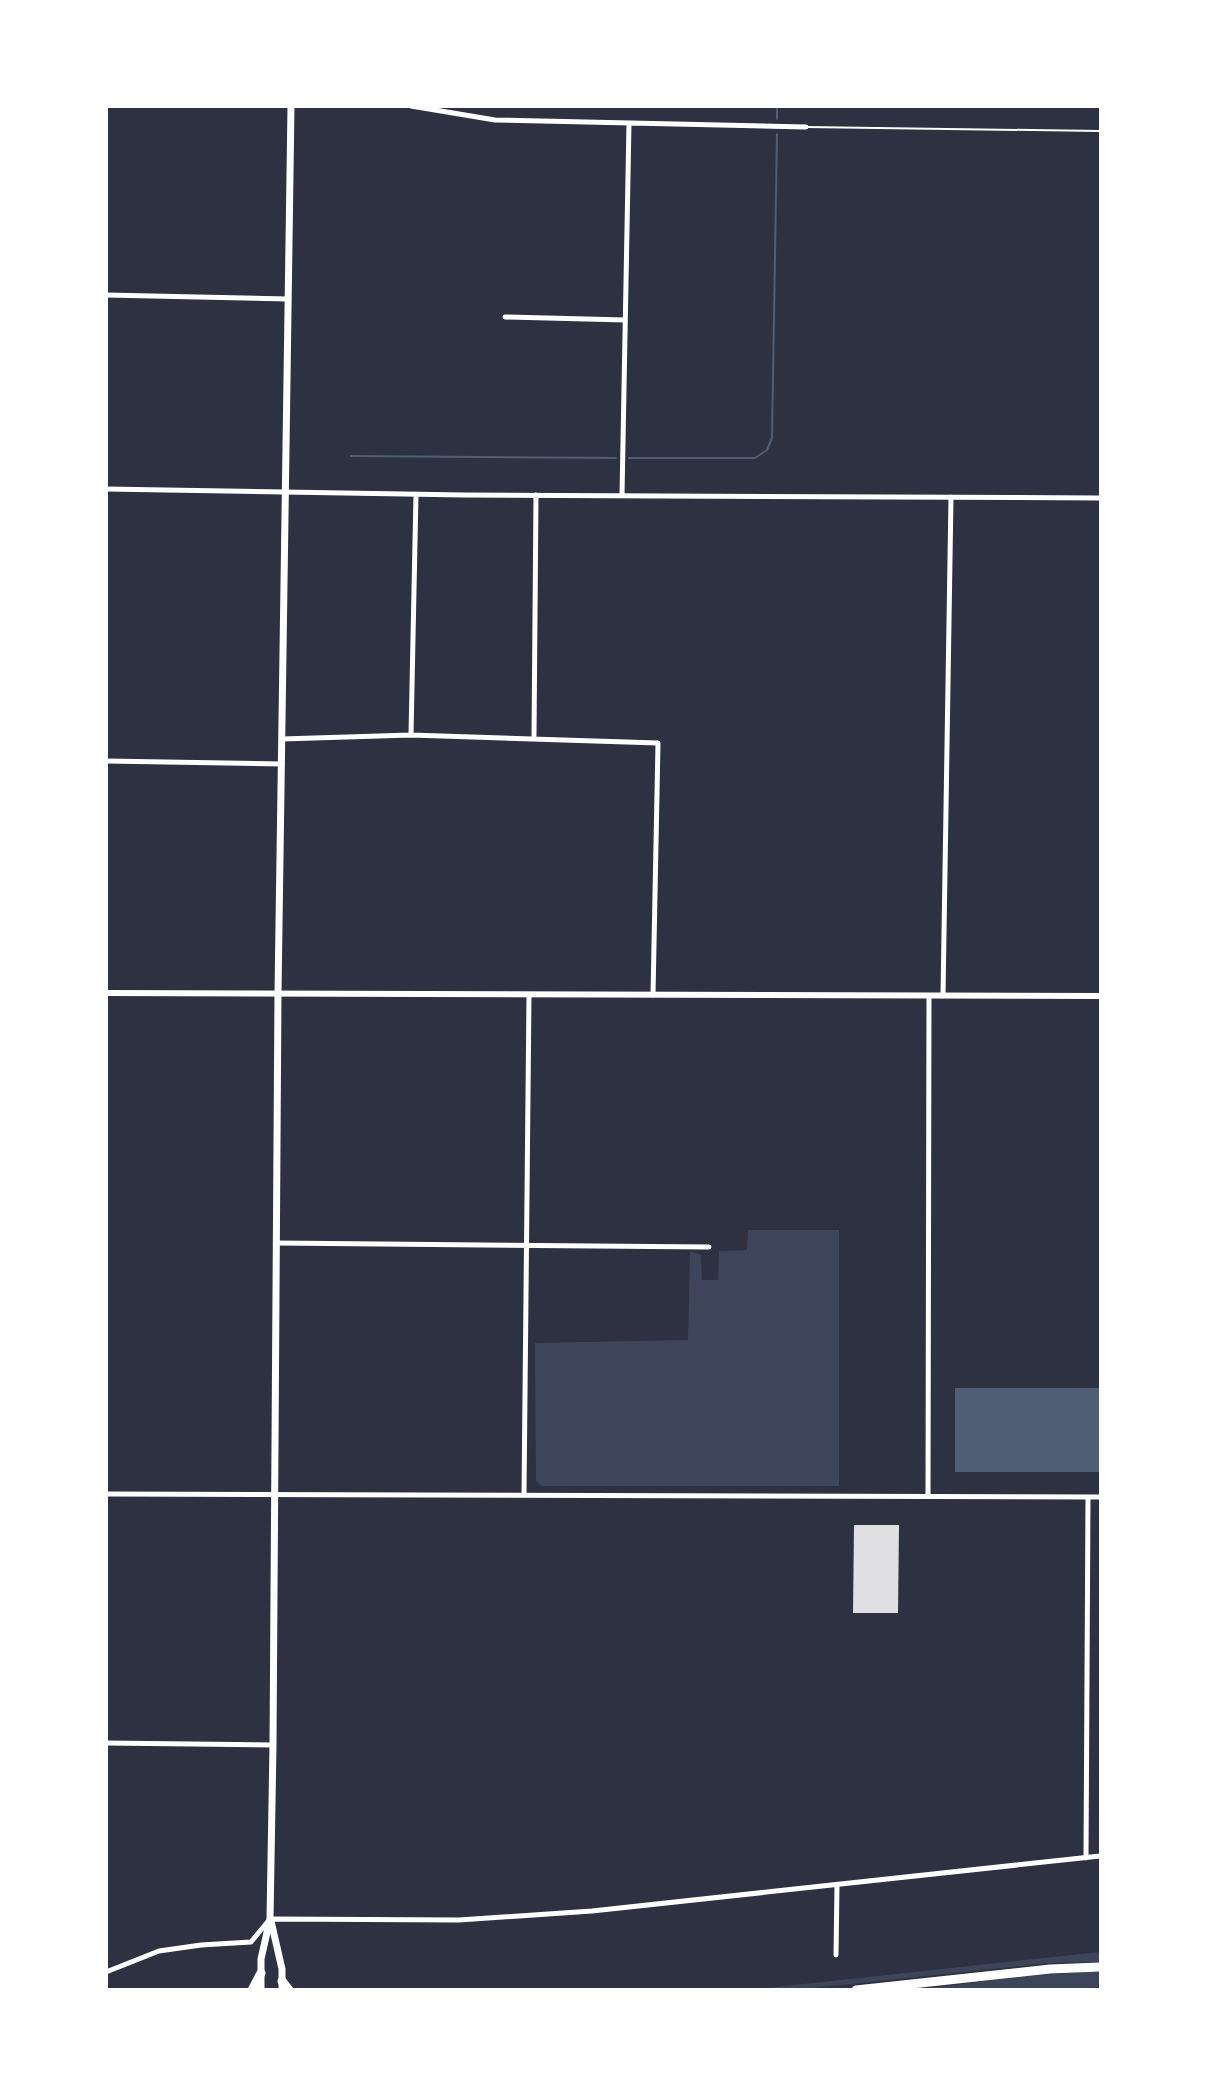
<svg xmlns="http://www.w3.org/2000/svg" width="1207" height="2096" font-family="'Open Sans',sans-serif">
<style>
.green{fill:#3c4559}
.water{fill:#4f5d75}
.lines{fill:none;stroke-linecap:round;stroke-linejoin:round}
.stream{stroke:#4f5d75;stroke-width:2}
.building{fill:#e0e0e3}
.service{stroke:#fff;stroke-width:2}
.minor{stroke:#fff;stroke-width:5}
.tertiary{stroke:#fff;stroke-width:6}
.secondary{stroke:#fff;stroke-width:7}
.motorway{stroke:#fff;stroke-width:9}
</style>
<rect width="100%" height="100%" fill="#2d3142"/>
<path class="green" d="M748,1230H839V1486H542L536,1481L535,1343L688,1340L690,1251L701,1255L702,1280H718L719,1251L747,1250Z
M1100,1952V1962L1049,1963L804,1989H757Z
M1084,1972H1100V1987L1079,1989L911,1990L1038,1975Z"/>
<path class="water" d="M955,1388H1100V1472H955Z"/>
<g class="lines">
<path class="stream" d="M777,106V119
M351,456L616,458
M629,458H755L767,450L772,438L777,134"/>
</g>
<path class="building" d="M854,1525H899L898,1613H853Z"/>
<g class="lines">
<path class="service" d="M806,127L1100,131"/>
<path class="minor" d="M411,106L495,120L806,127
M106,295L288,299
M505,317L625,320
M106,489L464,495L1100,498
M622,495L629,123
M411,735L416,494
M534,738L536,495
M282,739L411,735L658,743L653,995
M106,761L282,764
M943,996L951,497
M276,1243L709,1247
M106,1494L1100,1497
M524,1495L529,995
M928,1496L929,996
M106,1743L273,1745
M1086,1858L1088,1497
M836,1955L837,1885
M106,1972L159,1951L201,1945L251,1942L270,1919L459,1920L592,1911L1100,1856"/>
<path class="tertiary" d="M106,993L1100,996"/>
<path class="secondary" d="M271,1921L282,1969V1990
M261,1990V1959L270,1919L273,1745L278,993L291,106"/>
<path class="motorway" d="M282,1981L289,1990
M252,1990L261,1973
M856,1990L1050,1969L1100,1967"/>
</g>
<rect width="1207" height="2096" fill="none" stroke="#ffffff" stroke-width="216"/>
</svg>
